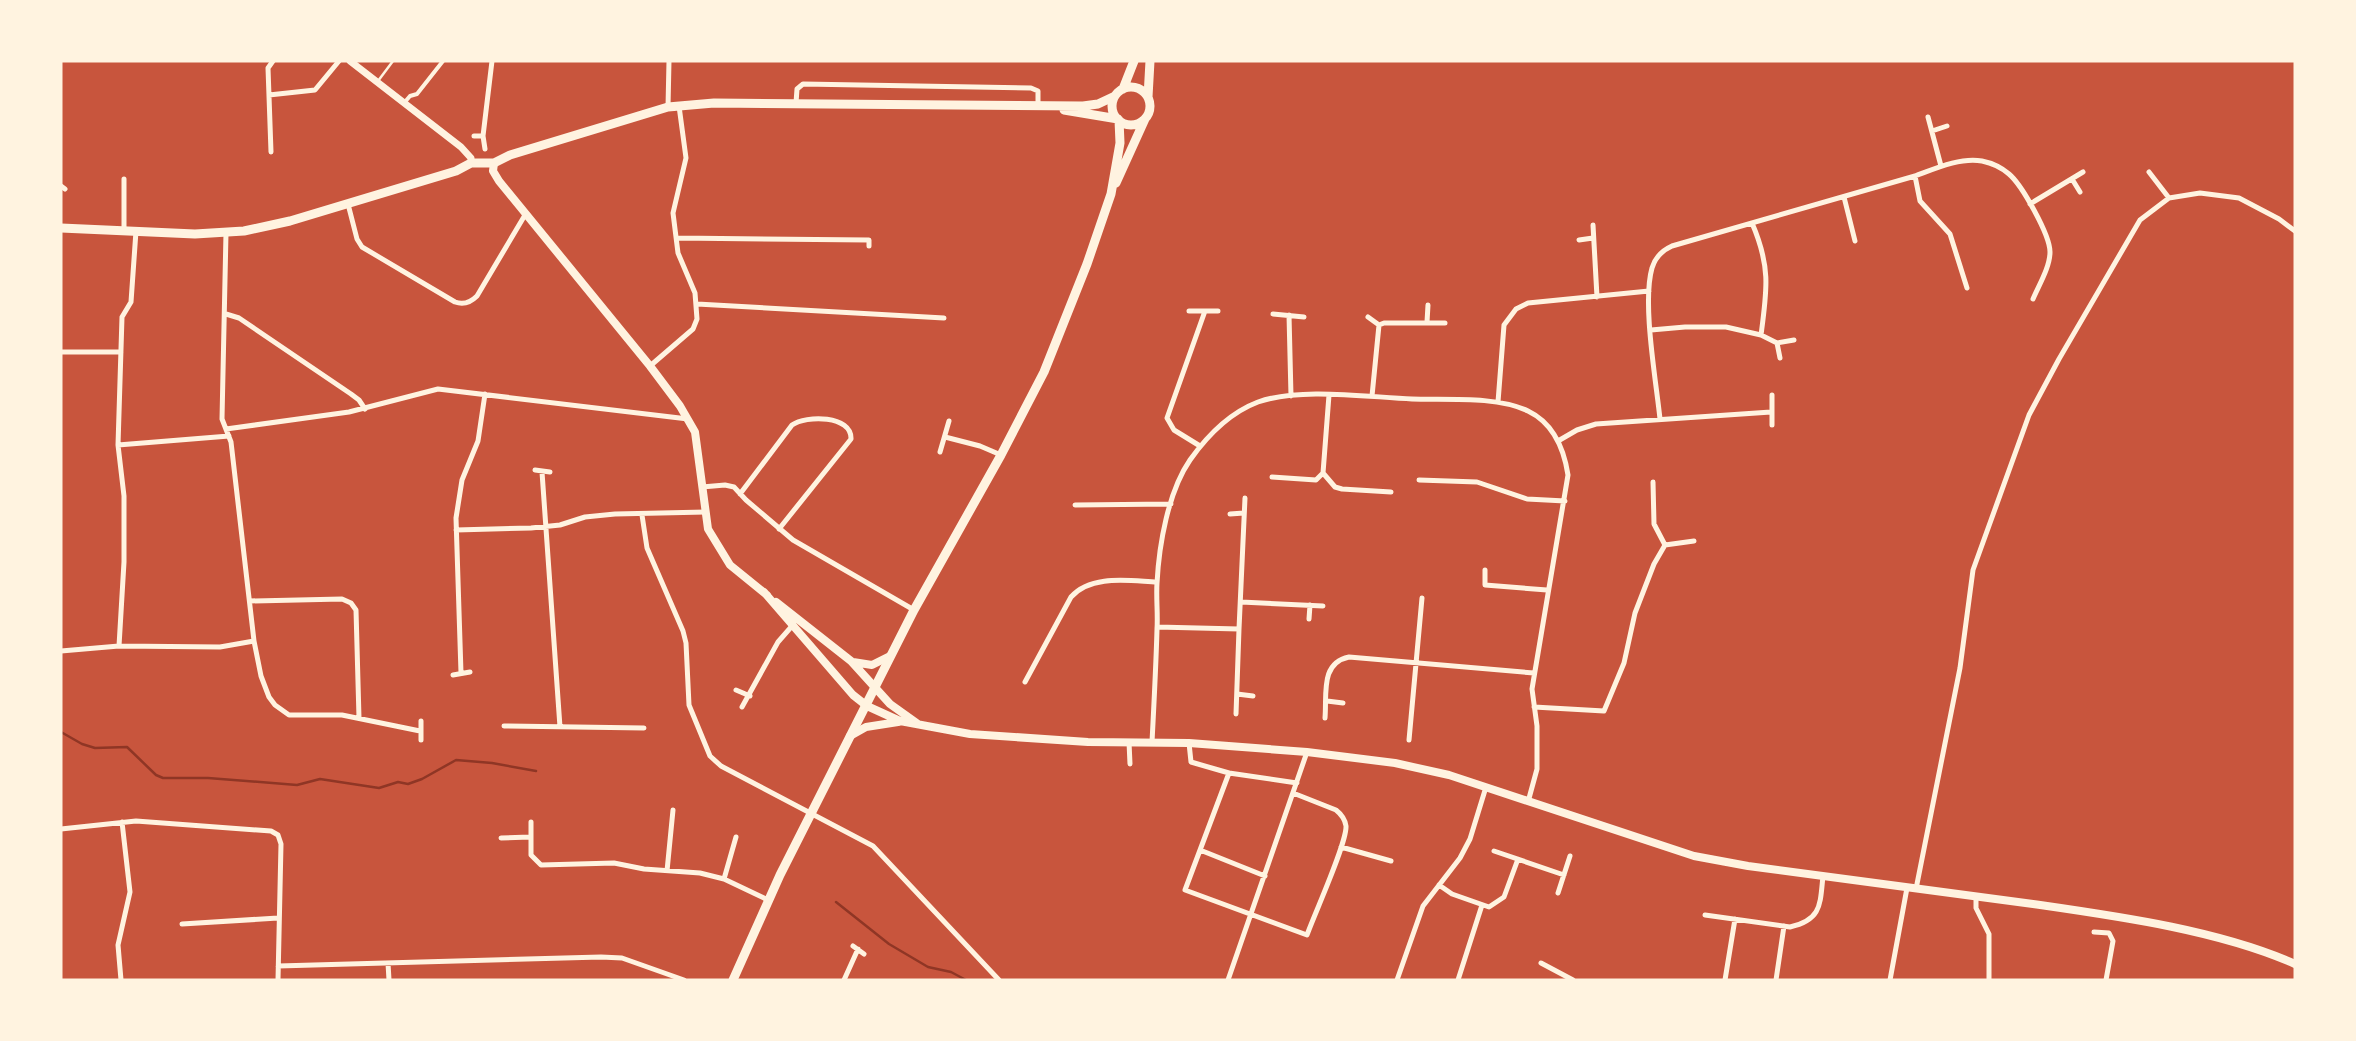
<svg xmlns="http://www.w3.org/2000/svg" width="2356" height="1041" font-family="Cabin,sans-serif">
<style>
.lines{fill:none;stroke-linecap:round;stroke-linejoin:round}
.stream{stroke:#8f3625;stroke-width:2.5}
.service{stroke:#fff3e0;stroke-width:2.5}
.pedestrian{stroke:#fff3e0;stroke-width:4}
.minor{stroke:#fff3e0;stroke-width:5}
.tertiary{stroke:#fff3e0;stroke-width:7}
.secondary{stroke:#fff3e0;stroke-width:8}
.trunk{stroke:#fff3e0;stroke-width:9}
</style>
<rect width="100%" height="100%" fill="#c8553d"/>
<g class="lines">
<path class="stream" d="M61,732L82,744L95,748L127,747L156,775L163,778H208L297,785L320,779L379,788L398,782L408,784L422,779L456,760L492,763L536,771
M836,902L889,944L928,967L951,972L966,980"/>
<path class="service" d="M378,81L393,61"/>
<path class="pedestrian" d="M404,103L410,96L417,94L443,61"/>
<path class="minor" d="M269,95L315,90L339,61
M796,103L797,89L803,84L1031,88L1038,91V106
M668,107L669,61
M1928,117L1941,166
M1932,131L1947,126
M474,136H483
M485,149L483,136L492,61
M271,152L268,68L273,61
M2149,172L2169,198
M1915,176L1920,201L1950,234L1967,288
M2072,179L2080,192
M61,186L65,189
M1844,197L1855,241
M348,204L357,239L362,247L455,302C463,305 470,303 477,296L525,215
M2030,204L2083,172
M1752,223C1771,267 1767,290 1761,335
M1593,225L1597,297
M124,230V179
M226,233L222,419L231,442L254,641L261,676L269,697L275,705L289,715H342L420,731
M677,238L869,240V246
M1579,240L1593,238
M697,304L944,318
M1189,311H1218
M226,314L239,318L351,394L359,400L365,409
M1273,314L1304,317
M1289,315L1291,396
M1368,317L1379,325
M1427,322L1428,305
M1651,330L1685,327H1726L1761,335L1777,343L1794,340
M1777,343L1780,358
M61,352H121
M650,366L693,329L697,319L695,293L678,253L673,213L686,158L679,106
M1772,395V425
M1372,396L1379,325L1384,323H1445
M1498,402L1504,325L1516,309L1528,303L1649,291
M1660,419C1656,380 1642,303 1652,268C1655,258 1663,250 1672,246L1915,176C1934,169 1960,157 1982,161C1992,163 2002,168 2009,174C2022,185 2050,235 2050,252C2050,267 2039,285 2033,299
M226,429L349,412L438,389L688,419
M945,437L980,446L1001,455
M1558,441L1577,430L1596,424L1771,412
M118,445L229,436
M1200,446L1174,430L1167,418L1205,311
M940,452L949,421
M535,470L550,472
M542,472L560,727
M1323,473L1329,395
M1272,477L1316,480L1323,473L1335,487L1342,489L1391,492
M1419,480L1477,482L1527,499L1565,501
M1653,482L1654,524L1665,545L1694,541
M702,487L725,485L734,487L746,500L793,540L914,610
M740,494L792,425C806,415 852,415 851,439L779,529
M1075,505L1171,504
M1230,514L1244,513
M642,515L647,548L683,631L686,643L689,705L710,756L721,766L873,846L999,980
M456,530L531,528L560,525L585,517L615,514L706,512
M1485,570V585L1547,590
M250,601L342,599L351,603L356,610L359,718
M1241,602L1323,606
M1309,619L1310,605
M1157,627L1239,629L1236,714
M1239,629L1245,498
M119,646L124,562V496L118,445L122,317L131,302L136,231
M61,651L119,646L220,647L254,641
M461,673L456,518L462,480L478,441L485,394
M453,675L470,672
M1025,682L1071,597C1091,574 1130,581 1157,582
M736,690L750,696
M1237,694L1253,696
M1327,701L1343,703
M742,707L778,642L792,626
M1534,707L1604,711L1624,663L1635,613L1654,564L1665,545
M1325,718C1327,694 1320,663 1349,657L1534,673
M504,726L644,728
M421,740V721
M1409,740L1422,598
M1129,742L1130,764
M1152,742C1154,704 1156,666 1157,629C1158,614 1156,598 1157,583C1159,545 1168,492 1190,460C1207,436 1229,413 1258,402C1301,387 1366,397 1412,399C1447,400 1497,396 1528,411C1553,423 1564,449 1568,475L1532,689L1537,726V769L1528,802
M1189,743L1191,762L1229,773
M1293,793L1336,810C1341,814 1345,819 1346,826C1347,843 1314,915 1307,935L1185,890L1229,773L1297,783
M531,822V855L541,865L614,863L644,869L700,873L724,879L768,900
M61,829L136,821L271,831L278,835L281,844L278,980
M501,838L530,837
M1341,847L1391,861
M1200,850L1265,876
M1494,851L1564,875
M667,871L673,810
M724,879L736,837
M1439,885L1452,894L1489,907L1504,897L1518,859
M1916,889L1960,668L1973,570L2029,415L2059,359L2140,220L2169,198L2200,193L2239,198L2279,219L2295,231
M1558,893L1570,856
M1976,896V908L1989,934V980
M1705,915L1790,927C1822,920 1820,904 1823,876
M182,924L278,918
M2094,932L2109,933L2113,941L2106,980
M853,946L864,954
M388,963L389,980
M1541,963L1573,980
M278,966L601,957L622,958L684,980
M121,980L118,945L130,892L122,822
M844,980L858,949
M1228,980L1307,752
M1397,980L1423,906L1460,858L1470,839L1486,787
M1458,980L1482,905
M1725,980L1735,919
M1776,980L1784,926
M1890,980L1907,888"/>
<path class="tertiary" d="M350,61L461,147L471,158V163"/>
<path class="secondary" d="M494,163L493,171L499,181L650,366L680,406L695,432L708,529L730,565L767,595
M764,592L853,695L867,706L900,721L970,734L1088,742L1189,743L1307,752L1395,763L1449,775L1694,856L1748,866C1843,879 1938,891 2033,904C2116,916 2219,930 2295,964
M776,602L851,661L890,704L918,724
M853,662L872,665L890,656
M850,736L866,727L898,722"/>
<path class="trunk" d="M1112 106a19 19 0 1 1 38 0a19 19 0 1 1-38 0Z
M1123,89L1134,61
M1148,97L1150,61
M1064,110L1118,119
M1116,183L1145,119
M61,228L195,234L244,231L290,221L456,171L471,163H494L510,155L668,107L714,103L1083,106L1098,104L1115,96
M733,980L780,875L914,610L1001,455L1044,372L1087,264L1111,194L1120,143L1119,120"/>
</g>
<rect width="2356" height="1041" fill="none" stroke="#fff3e0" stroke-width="125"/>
</svg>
